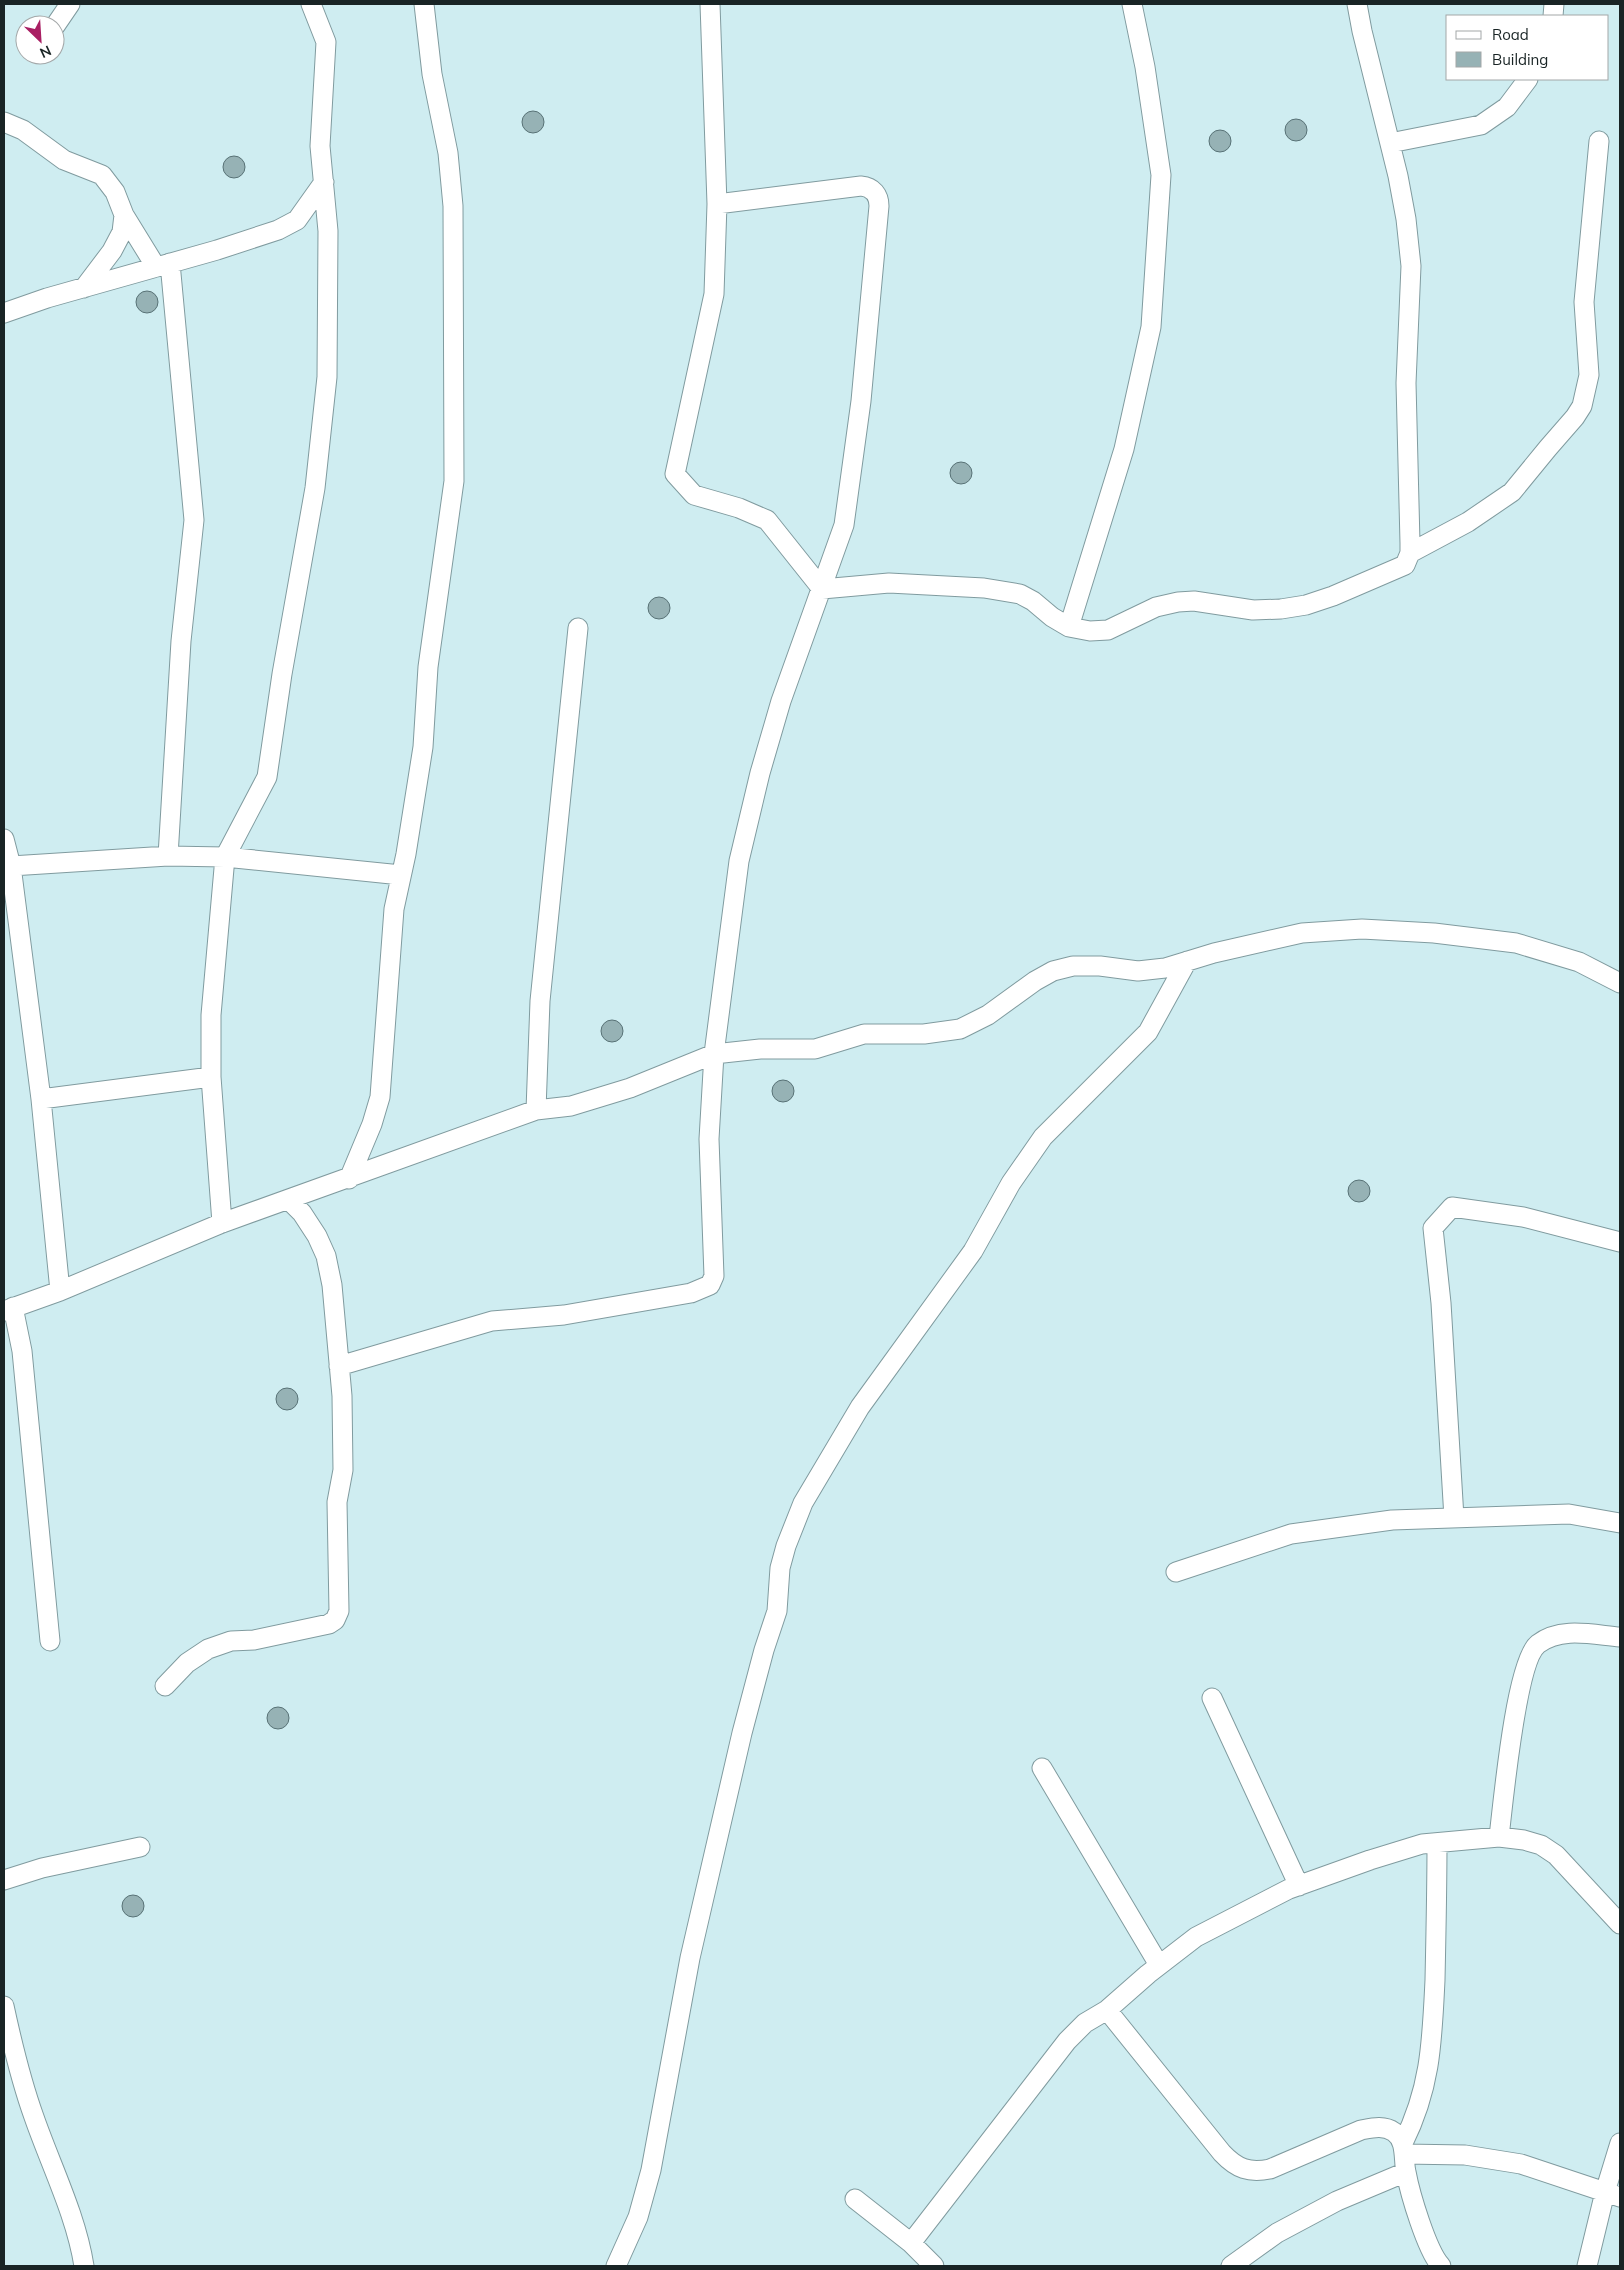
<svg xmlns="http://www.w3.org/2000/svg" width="1624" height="2270" font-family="Mulish,sans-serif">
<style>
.building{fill:#96b2b5;stroke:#587276}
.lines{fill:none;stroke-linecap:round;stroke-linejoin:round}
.minor-casing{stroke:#809b9f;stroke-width:21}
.minor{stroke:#fff;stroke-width:19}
</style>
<rect width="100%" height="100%" fill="#cfedf1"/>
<path class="building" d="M522 122a11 11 0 1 1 22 0a11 11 0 1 1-22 0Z
M1285 130a11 11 0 1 1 22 0a11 11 0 1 1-22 0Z
M1209 141a11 11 0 1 1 22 0a11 11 0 1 1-22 0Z
M223 167a11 11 0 1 1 22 0a11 11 0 1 1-22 0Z
M136 302a11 11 0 1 1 22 0a11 11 0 1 1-22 0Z
M950 473a11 11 0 1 1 22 0a11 11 0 1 1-22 0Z
M648 608a11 11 0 1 1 22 0a11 11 0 1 1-22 0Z
M601 1031a11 11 0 1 1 22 0a11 11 0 1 1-22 0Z
M772 1091a11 11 0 1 1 22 0a11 11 0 1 1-22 0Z
M1348 1191a11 11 0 1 1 22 0a11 11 0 1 1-22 0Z
M276 1399a11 11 0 1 1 22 0a11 11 0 1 1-22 0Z
M267 1718a11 11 0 1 1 22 0a11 11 0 1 1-22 0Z
M122 1906a11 11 0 1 1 22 0a11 11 0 1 1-22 0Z"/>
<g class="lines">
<defs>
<path id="minor" d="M710,4L717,204L714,294L675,474L694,495L739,508L767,520L822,589
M1553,16L1554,4
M55,26L70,4
M4,122L23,130L64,160L102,175L115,192L124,215L122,232L112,251L84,288
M1390,143L1481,125L1507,107L1528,79
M124,215L156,267
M4,313L47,298L217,250L278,230L297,220L324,182
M1410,553L1468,522L1512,492L1548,448L1575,417L1582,406L1589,375L1584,302L1599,141
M822,589L889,583L984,588L1020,594L1033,601L1052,617L1069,627L1090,631L1108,630L1156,607L1178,602L1194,601L1253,610L1281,609L1306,605L1333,596L1405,565L1410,553V543L1406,383L1411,266L1406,219L1398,176L1362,31L1357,4
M1069,627L1124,449L1151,327L1161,175L1145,67L1132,4
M4,839L11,866L41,1099L60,1291
M168,856L181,641L194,520L170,263
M11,866L168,856L225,857L401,875
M41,1099L211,1077
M536,1110L540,1001L578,628
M349,1179L372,1124L380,1097L394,909L406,854L423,747L428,667L454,481L453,206L448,153L432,74L424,4
M222,1223L211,1077V1015L225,857L267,777L282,674L315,488L327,377L328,231L320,146L326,42L311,4
M13,1307L22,1351L50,1641
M4,1311L60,1291L222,1223L536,1110L571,1106L630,1088L714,1054L760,1049H815L864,1034H924L960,1029L988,1015L1035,981L1053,971L1073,966H1100L1138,971L1165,968L1214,953L1302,933L1362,929L1434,933L1516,943L1579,962L1620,983
M339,1366L492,1321L564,1315L691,1293L710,1285L714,1276L709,1139L714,1054L739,861L760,773L781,701L844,525L861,401L879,206C879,195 873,187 861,186L717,204
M1454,1518L1441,1303L1433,1228L1452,1207L1523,1217L1620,1242
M1176,1572L1291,1534L1392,1520L1569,1514L1620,1523
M165,1686L187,1663L208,1649L231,1641L254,1640L329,1624L335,1620L339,1611L337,1502L343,1470L342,1396L332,1285L326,1256L317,1236L302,1213L289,1200
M1212,1698L1299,1886
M1042,1768L1159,1965
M1499,1837C1503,1804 1516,1661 1538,1644C1561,1626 1594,1635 1620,1637
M4,1880L42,1868L140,1847
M4,2006C12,2043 21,2081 34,2117C51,2166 76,2215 84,2266
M1107,2010L1222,2153C1237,2169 1249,2173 1270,2169L1361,2130C1372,2128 1384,2125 1394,2132C1407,2141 1403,2159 1406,2172C1410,2194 1427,2251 1441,2266
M1403,2143C1431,2087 1432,2041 1435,1980C1436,1934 1437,1888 1437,1843
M1404,2154L1465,2155L1521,2164L1620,2197
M855,2199L911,2243L934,2266
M911,2243L1067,2041L1085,2023L1107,2010L1148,1974L1196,1937L1289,1889L1370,1860L1422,1844L1499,1837L1524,1840L1541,1845L1556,1855L1620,1924
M616,2266L638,2217L651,2170L690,1958L742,1733L764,1650L777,1611L780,1568L786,1546L803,1503L860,1407L973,1251L1011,1183L1043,1137L1148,1032L1187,961
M1231,2266L1277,2233L1337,2201L1406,2172
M1587,2266L1605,2192L1620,2143"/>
</defs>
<use href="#minor" class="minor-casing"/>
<use href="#minor" class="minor"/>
</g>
<rect width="1624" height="2270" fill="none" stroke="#192425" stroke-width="10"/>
<rect x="1446" y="15" width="162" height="65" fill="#ffffff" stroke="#a3a7a8"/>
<rect x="1456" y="31" width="25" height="8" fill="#ffffff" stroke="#a3a7a8"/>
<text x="1492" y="40" font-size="15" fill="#192425">Road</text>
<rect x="1456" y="52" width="25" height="15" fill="#96b2b5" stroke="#a3a7a8"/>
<text x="1492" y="65" font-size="15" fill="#192425">Building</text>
<g transform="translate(40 40) rotate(155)"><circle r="24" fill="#ffffff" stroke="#a3a7a8"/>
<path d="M0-4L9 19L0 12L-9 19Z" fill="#a91f63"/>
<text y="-8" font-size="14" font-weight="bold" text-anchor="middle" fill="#192425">N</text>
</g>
</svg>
